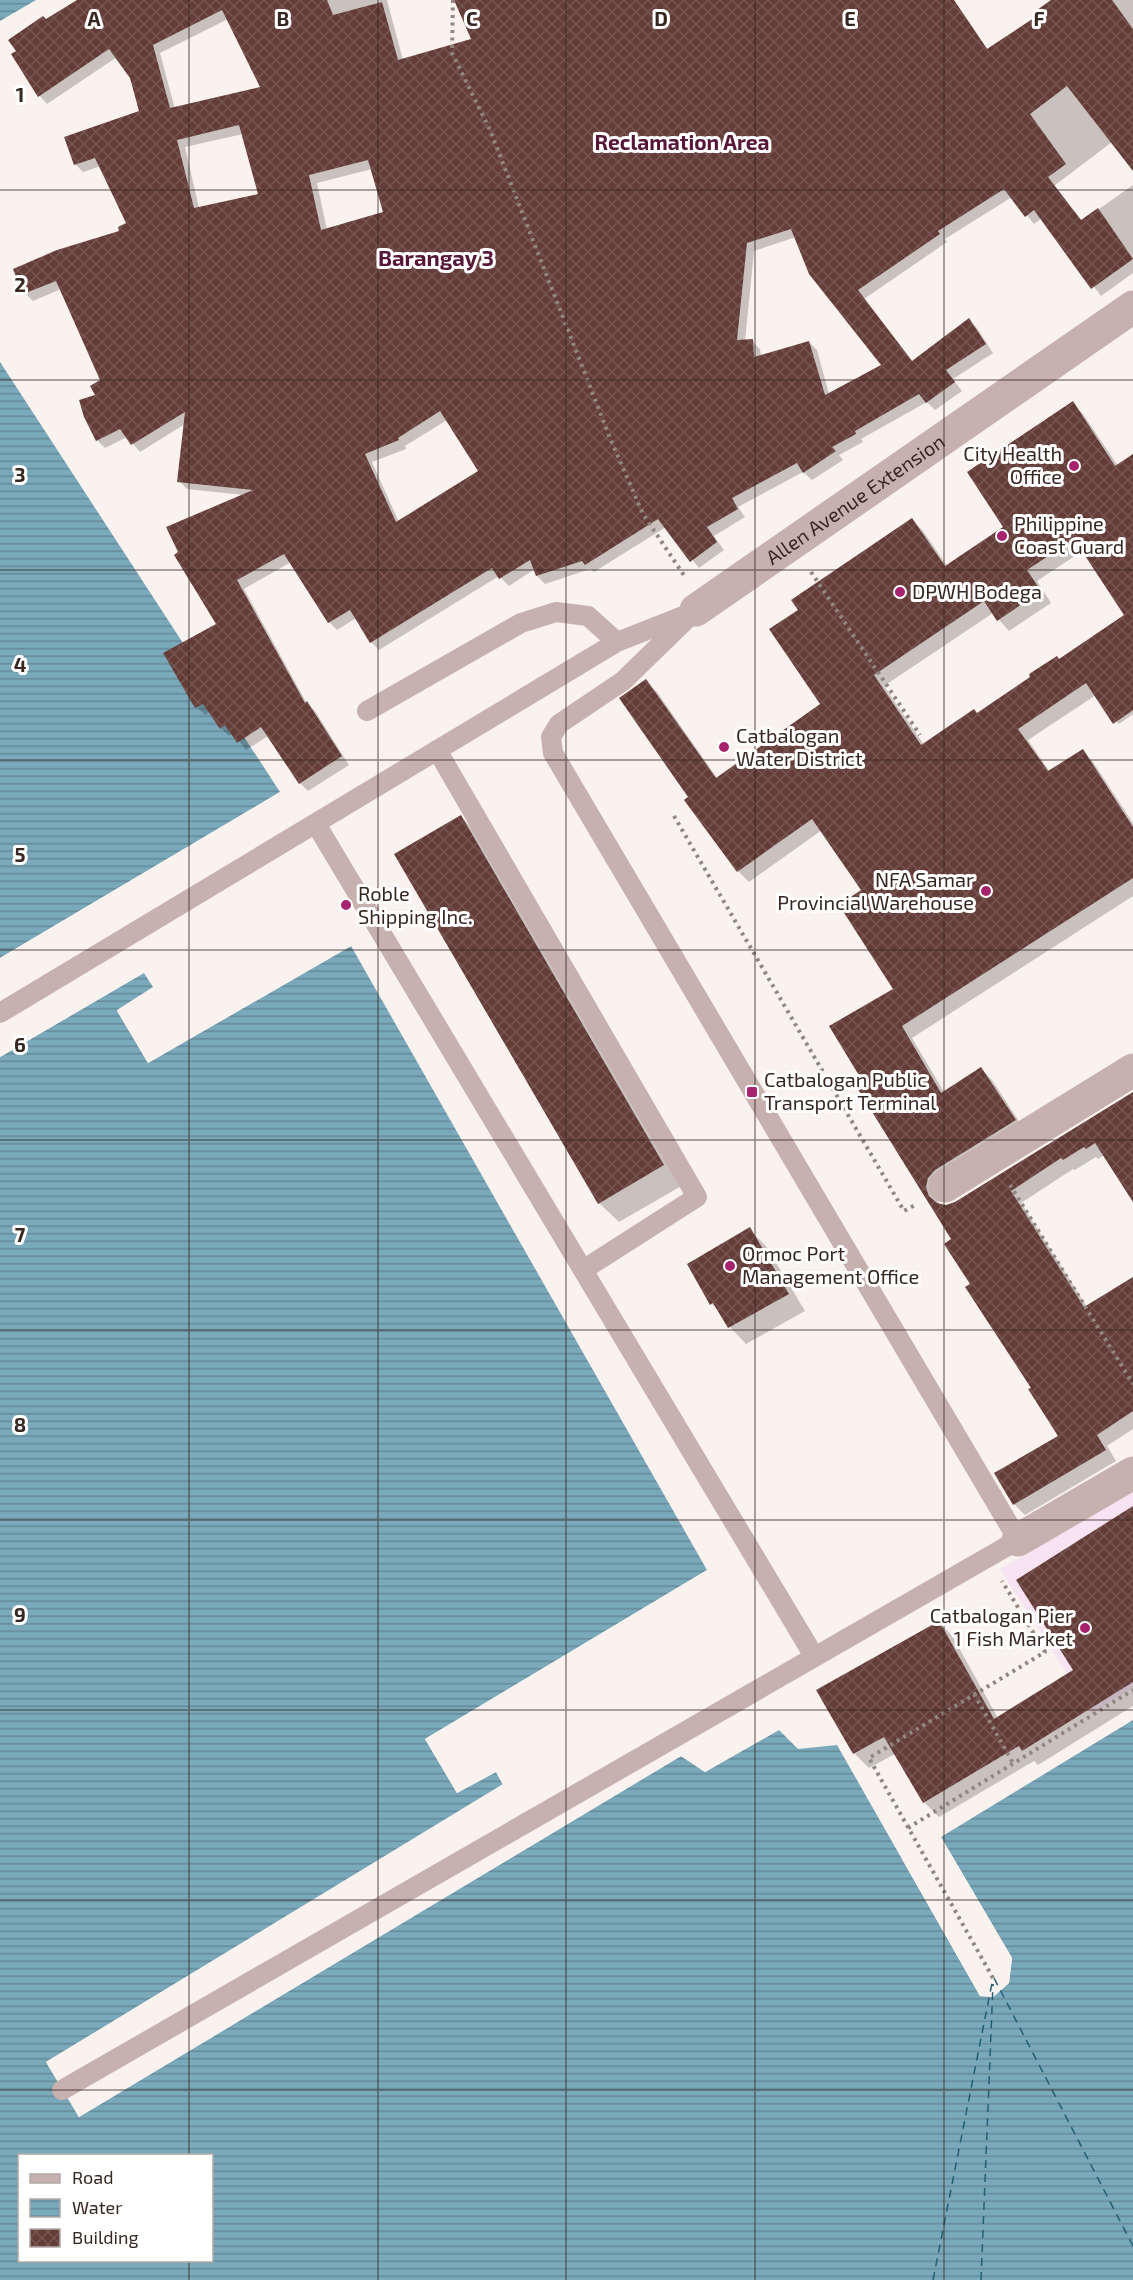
<svg xmlns="http://www.w3.org/2000/svg" width="1133" height="2280" font-family="'Exo 2',sans-serif">
<style>
.commercial{fill:#f7e3f2}
.water{fill:url(#water-rules);fill-rule:evenodd}
.pier{fill:#faf2ee}
.shadow{fill:#0003;fill-rule:evenodd}
.lines{fill:none;stroke-linecap:round;stroke-linejoin:round}
.ferry{stroke:#225f73;stroke-width:1.5;stroke-dasharray:8 6;stroke-linecap:butt}
.building{fill:url(#building-cross-hatch);fill-rule:evenodd}
.path{stroke:#928681;stroke-width:4;stroke-dasharray:3 4.5;stroke-linecap:butt}
.lane{stroke:#c7b1af;stroke-width:20}
.street{stroke:#c7b1af;stroke-width:33}
.grid{fill:none;stroke:#362821;stroke-width:1.5;stroke-opacity:0.55}
.poi-dot{fill:#a7226d;stroke:#fff;stroke-width:2}
.labels{text-anchor:middle;stroke-width:6;stroke-linejoin:round;paint-order:stroke}
.poi-label{font-size:20px;fill:#362821;stroke:#fff;text-anchor:start}
.street-label{font-size:20px;fill:#362821;stroke:#fff}
.neighbourhood-label{font-size:21px;font-weight:bold;fill:#561738;stroke:#fff}
.quarter-label{font-size:22px;font-weight:bold;fill:#561738;stroke:#fff}
.grid-label{font-size:20px;text-anchor:middle;font-weight:bold;fill:#362821;stroke:#fff;stroke-width:6;stroke-linejoin:round;paint-order:stroke}
</style>
<defs>
<pattern id="water-rules" width="6" height="5" patternUnits="userSpaceOnUse" patternTransform="scale(1.5)"><rect width="6" height="5" fill="#7aa9bb"/><path d="M0 2.5h6" fill="none" stroke="#658a98"/></pattern>
<pattern id="building-cross-hatch" width="8" height="8" patternUnits="userSpaceOnUse" patternTransform="scale(1.5)"><rect width="8" height="8" fill="#643c38"/><path d="M0 0l8 8M0 8l8-8" fill="none" stroke="#775652"/></pattern>
</defs>
<rect width="100%" height="100%" fill="#faf2ee"/>
<path class="commercial" d="M1133,1490V1688L1092,1713L1000,1569Z"/>
<path class="water" d="M0,0H36L0,21Z
M0,362L280,792L0,958Z
M351,946L707,1570L425,1739L457,1793L496,1772L503,1784L46,2062L79,2117L681,1756L705,1772L779,1730L798,1749L837,1745L980,1996L993,1997L1009,1983L1012,1958L941,1837L1133,1720V2280H0V1057L145,972L154,987L117,1011L148,1063ZM20,2156H212V2260H20Z"/>
<path class="pier" d="M280,792L281,795L0,961V958Z
M349,943L351,946L148,1063L117,1010L153,987L144,973L0,1057V1054L145,969L156,989L121,1011L149,1059Z
M707,1570L708,1573L429,1740L458,1789L496,1769L506,1783L505,1787L50,2063L80,2113L679,1754L705,1768L778,1727L782,1728L705,1772L681,1756L79,2117L46,2062L503,1785L496,1772L457,1793L425,1739Z
M941,1837L1012,1958L1009,1983L993,1997L980,1996L902,1859L904,1857L982,1993L992,1994L1007,1981L1009,1959L938,1838Z"/>
<path class="shadow" d="M80,0H387L403,60L473,40L456,0H902L957,8L965,16L988,50L1042,15L1054,0H1133V169L1112,142L1054,186L1082,221L1133,185V273L1101,296L1042,218L1034,224L1012,197L945,239L947,242L864,299L913,362L969,320L977,328L993,353L953,379L962,391L935,410L927,402L861,439L863,442L839,455L843,460L812,480L803,472L738,507L745,517L714,536L724,550L699,568L666,527L594,572L590,569L545,584L537,576L535,569L509,586L499,576L379,650L371,642L356,618L337,630L329,622L291,562L244,589L306,702L315,711L349,765L308,791L300,783L268,736L246,750L233,733L229,736L221,728L210,712L205,715L197,707L165,653L218,624L244,495L187,489L179,481L185,424L140,452L127,437L105,448L97,440V396L102,381L61,289L33,301L25,293L15,270L121,232L128,224L101,166L83,172L75,164L140,112L131,77L117,57L47,104L40,96L46,21ZM228,19L263,88L175,109L160,53ZM243,134L260,195L199,208L185,147ZM372,169L385,213L327,230L317,183ZM796,237L883,365L829,394L817,350L809,342L761,356L760,349L752,341H745L754,251ZM447,420L480,472L399,522L372,462L406,449L405,446Z
M1072,403L1083,414L1118,466L1133,456V627L1084,550L1037,581L1051,603L1009,631L993,613L884,686L924,745L978,715L1059,660L1133,654V714L1119,724L1108,713L1096,695L1028,740L1050,772L1082,751L1093,762L1133,823V896L912,1038L944,1092L981,1069L992,1080L1026,1132L937,1198L939,1205L945,1206L955,1203L1133,1094V1199L1104,1155L1098,1159L1096,1157L1075,1170L1073,1169L1021,1203L1087,1307L1133,1279V1429L1107,1446L1116,1461L1025,1515L1014,1504L1060,1436L972,1284L953,1239L865,1083L895,989L863,891L822,830L749,882L738,871L691,797L646,681L657,692L717,778L822,704L800,610L912,520L923,531L947,566L1005,527Z
M461,817L480,836L683,1185L619,1222L599,1203Z
M749,1229L766,1246L805,1311L746,1344L730,1327L722,1314L712,1304Z
M1133,1508V1706L1038,1765L1034,1761L939,1817L924,1802L895,1754L869,1768L854,1753L818,1691L939,1622L953,1637L998,1718L1075,1670Z"/>
<g class="lines">
<path class="ferry" d="M994,1978L1133,2246
M933,2280L993,1978
M981,2280L993,1984"/>
</g>
<path class="building" d="M77,0H327L333,15L382,2L398,60L471,39L454,0H954L987,49L1040,14L1037,10L1051,0H1112L1133,29V171L1067,86L1030,114L1066,164L1048,177L1081,220L1098,208L1133,259L1091,289L1034,210L1025,217L1004,189L938,231L940,234L858,290L912,361L969,318L986,344L946,370L955,382L926,403L919,394L855,431L856,434L832,447L836,451L803,473L797,463L732,498L738,509L707,527L717,542L690,562L658,519L585,565L582,561L536,576L530,560L499,579L492,568L370,643L350,610L328,623L284,554L237,580L305,703L307,701L342,756L299,784L261,727L237,743L225,725L220,729L203,704L195,708L163,653L216,624L174,555L178,552L166,527L253,490L177,482L185,412L131,445L120,429L96,441L84,417L79,400L95,395L90,386L100,380L56,281L23,294L13,269L57,250L119,231L118,227L126,223L95,158L74,165L64,137L139,111L130,78L109,49L38,97L11,54L16,51L8,40L43,16L46,19ZM222,10L260,87L170,108L153,45ZM239,125L258,194L194,208L177,140ZM368,160L383,212L321,230L309,175ZM791,229L809,274L881,365L825,395L809,341L754,357L753,339L737,340L747,243ZM440,411L478,471L396,522L365,454L399,440L398,438Z
M1073,401L1115,466L1133,454V710L1113,724L1086,683L1018,729L1048,771L1083,749L1133,827V878L902,1026L941,1093L981,1067L1016,1120L935,1170L928,1178L926,1187L929,1196L937,1203L946,1205L955,1202L1133,1092V1202L1095,1143L1086,1149L1084,1147L1063,1160L1061,1158L1011,1191L1084,1307L1133,1277V1411L1097,1435L1106,1450L1013,1505L994,1473L1058,1436L1028,1389L1031,1388L965,1287L970,1284L944,1244L951,1239L856,1086L863,1082L829,1026L893,989L839,905L861,890L812,819L737,872L684,800L688,797L619,698L646,679L716,778L820,704L769,629L798,610L791,600L912,518L945,566L1003,527L967,472ZM1074,539L1124,615L1059,659L1057,656L1029,674L1030,677L977,713L974,709L921,745L874,675L984,601L997,621L1041,591L1027,570Z
M461,815L664,1165L598,1204L394,854Z
M750,1227L789,1294L728,1328L713,1303L710,1305L687,1264Z
M1133,1506V1682L1022,1751L1019,1746L923,1803L884,1737L853,1754L816,1690L939,1621L994,1719L1073,1670L1016,1580Z"/>
<g class="lines">
<path class="path" d="M453,0L452,53L490,130L610,438L643,514L685,577
M811,572L920,735
M674,816L904,1211L917,1204
M1010,1185L1133,1384
M974,1694L1013,1763
M908,1828L1133,1690
M993,1978L869,1758L1045,1652L1002,1581"/>
<path class="lane" d="M367,711L521,623L556,612L588,616L617,642
M437,750L697,1197L583,1270
M316,824L814,1656
M0,1013L617,642L688,614
M62,2090L1018,1540L553,753L551,737L559,724L623,681L696,610"/>
<g class="street">
<path id="s1" d="M696,610L1133,307"/>
<path d="M945,1186L1133,1070"/>
<path d="M1018,1540L1133,1473"/>
</g>
</g>
<path class="grid" d="M189,0V2156M378,0V2280M566,0V2280M755,0V2280M944,0V2280M0,190H1133M0,380H1133M0,570H1133M0,760H1133M0,950H1133M0,1140H1133M0,1330H1133M0,1520H1133M0,1710H1133M0,1900H1133M0,2090H1133M189,2260V2280"/>
<g class="poi-dot">
<circle cx="1074" cy="466" r="6"/>
<circle cx="1002" cy="536" r="6"/>
<circle cx="900" cy="592" r="6"/>
<circle cx="724" cy="747" r="6"/>
<circle cx="986" cy="891" r="6"/>
<circle cx="346" cy="905" r="6"/>
<rect x="746" y="1086" width="12" height="12" rx="3"/>
<circle cx="730" cy="1266" r="6"/>
<circle cx="1085" cy="1628" r="6"/>
</g>
<g class="labels">
<g class="poi-label">
<text x="1062" y="461" text-anchor="end">City Health<tspan x="1062" dy="23">Office</tspan></text>
<text x="1014" y="531">Philippine<tspan x="1014" dy="23">Coast Guard</tspan></text>
<text x="912" y="599">DPWH Bodega</text>
<text x="736" y="743">Catbalogan<tspan x="736" dy="23">Water District</tspan></text>
<text x="974" y="887" text-anchor="end">NFA Samar<tspan x="974" dy="23">Provincial Warehouse</tspan></text>
<text x="358" y="901">Roble<tspan x="358" dy="23">Shipping Inc.</tspan></text>
<text x="764" y="1087">Catbalogan Public<tspan x="764" dy="23">Transport Terminal</tspan></text>
<text x="742" y="1261">Ormoc Port<tspan x="742" dy="23">Management Office</tspan></text>
<text x="1073" y="1623" text-anchor="end">Catbalogan Pier<tspan x="1073" dy="23">1 Fish Market</tspan></text>
</g>
<g class="street-label">
<text dy="7" stroke="none"><textPath href="#s1" startOffset="194">Allen Avenue Extension</textPath></text>
</g>
<g class="neighbourhood-label">
<text x="682" y="150">Reclamation Area</text>
</g>
<g class="quarter-label">
<text x="436" y="266">Barangay 3</text>
</g>
</g>
<g class="grid-label">
<text x="94" y="26">A</text>
<text x="283" y="26">B</text>
<text x="472" y="26">C</text>
<text x="661" y="26">D</text>
<text x="850" y="26">E</text>
<text x="1039" y="26">F</text>
<text x="20" y="102">1</text>
<text x="20" y="292">2</text>
<text x="20" y="482">3</text>
<text x="20" y="672">4</text>
<text x="20" y="862">5</text>
<text x="20" y="1052">6</text>
<text x="20" y="1242">7</text>
<text x="20" y="1432">8</text>
<text x="20" y="1622">9</text>
</g>
<rect x="18" y="2154" width="195" height="108" fill="#ffffff" stroke="#afa9a6" stroke-width="1.5"/>
<rect x="30" y="2174" width="30" height="9" fill="#c7b1af" stroke="#afa9a6" stroke-width="1.5"/>
<text x="72" y="2184" font-size="18" fill="#362821">Road</text>
<rect x="30" y="2199" width="30" height="18" fill="url(#water-rules)" stroke="#afa9a6" stroke-width="1.5"/>
<text x="72" y="2214" font-size="18" fill="#362821">Water</text>
<rect x="30" y="2229" width="30" height="18" fill="url(#building-cross-hatch)" stroke="#afa9a6" stroke-width="1.5"/>
<text x="72" y="2244" font-size="18" fill="#362821">Building</text>
</svg>
